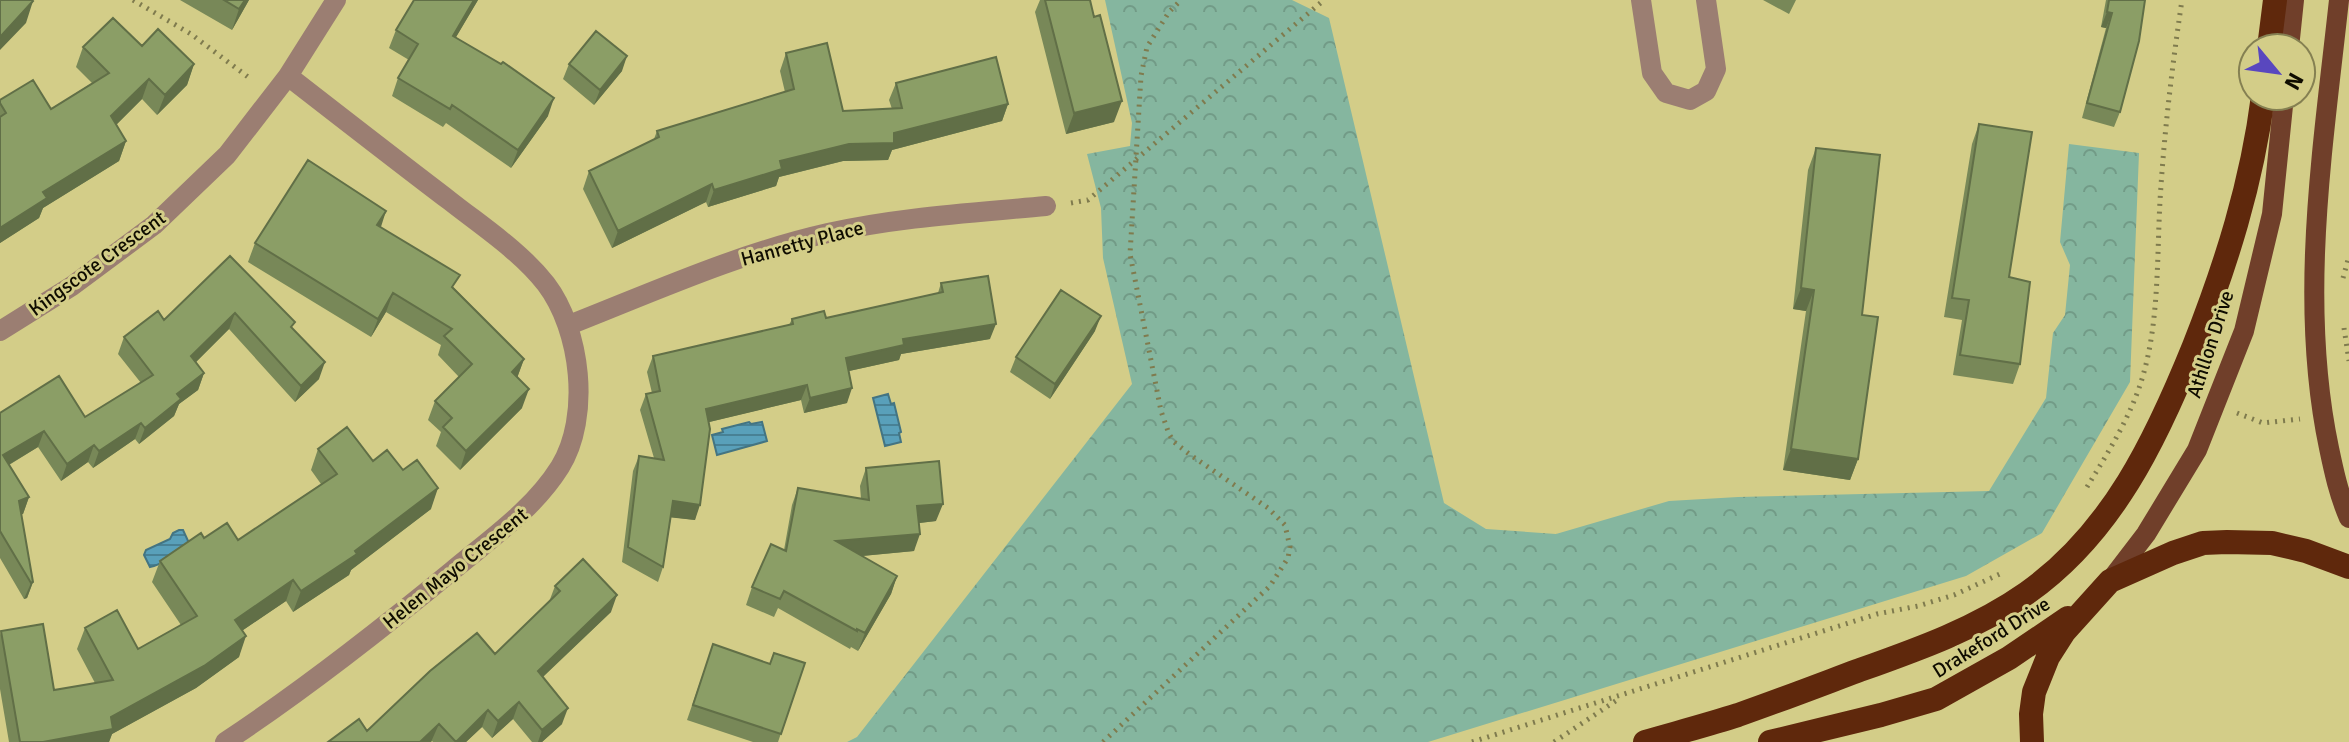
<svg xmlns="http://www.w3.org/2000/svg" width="2349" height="742" font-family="Signika,sans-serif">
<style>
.forest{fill:url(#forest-crowns)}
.water{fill:url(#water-rules);stroke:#437482;stroke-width:2}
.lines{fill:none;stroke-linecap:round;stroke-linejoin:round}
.path{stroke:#7f7b4e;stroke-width:5;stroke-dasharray:2 6;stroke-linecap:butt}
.street{stroke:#9b7e72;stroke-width:20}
.primary{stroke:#703f2a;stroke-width:20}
.highway{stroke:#5f280c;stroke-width:24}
.wall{fill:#788858}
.shaded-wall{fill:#616f47}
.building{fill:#8b9e66;stroke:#616f47;stroke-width:2}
.labels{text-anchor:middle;stroke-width:6;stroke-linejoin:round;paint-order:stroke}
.street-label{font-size:20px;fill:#0f0c00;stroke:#d3cd88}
</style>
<defs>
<pattern id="forest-crowns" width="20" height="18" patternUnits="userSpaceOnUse" patternTransform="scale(2)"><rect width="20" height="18" fill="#85b69f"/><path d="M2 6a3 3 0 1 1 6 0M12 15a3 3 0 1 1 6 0" fill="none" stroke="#729b87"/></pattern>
<pattern id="water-rules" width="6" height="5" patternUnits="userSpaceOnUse" patternTransform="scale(2)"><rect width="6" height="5" fill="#59a0ba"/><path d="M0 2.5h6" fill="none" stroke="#488195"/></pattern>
</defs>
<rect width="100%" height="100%" fill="#d3cd88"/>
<path class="forest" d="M1105,0H1292L1329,18L1444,503L1486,529L1556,534L1669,501L1738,497L1989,491L2046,398L2053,333L2065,315L2070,265L2060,242L2069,144L2139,153L2130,382L2042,533L1966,576L1428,742H847L857,737L1132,384L1103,258L1101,208L1087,154L1130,146L1132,123Z"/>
<path class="water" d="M888,394L891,404L894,403L901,432L899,433L901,442L885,446L873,398Z
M749,422L751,424L762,422L767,441L717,455L712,435L723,432L722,429Z
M179,530H183L189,543C177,552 165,564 150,567L144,555L146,550L170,539L173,533Z"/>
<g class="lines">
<path class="path" d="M133,0L191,34L252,80
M1071,203L1088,200L1324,0
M2343,278L2349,256
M2344,328L2349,361
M2237,413L2263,423L2300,419
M2087,487C2109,451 2133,413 2144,372C2159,318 2157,256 2160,201C2164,134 2172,67 2182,0
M1103,742L1270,586L1288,558L1290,547L1285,525L1268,508L1189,454L1174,442L1169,434L1161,411L1130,254L1141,76L1147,47L1169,12L1181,0
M1472,742L1877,614L1918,606L1954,595L2002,573
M1554,742L1620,698"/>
<path class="street" d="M1641,0L1652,73L1666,93L1690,100L1706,91L1716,69L1706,0
M569,325C653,292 739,253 828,233C899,217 973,213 1046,206
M0,331L72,286L154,225L227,155L288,76L336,0
M225,742C304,690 379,631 452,571C490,539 533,510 560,467C591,417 581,330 546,284C520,251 483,227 450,201C396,160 342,118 288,76"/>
<path class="primary" d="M2339,0C2323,148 2298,301 2329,448C2334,472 2339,495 2349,518
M2289,48L2294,0
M2110,581L2146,534L2197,450L2244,331L2272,214L2284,96"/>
<path class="highway" d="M2269,48L2275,0
M1645,742C1676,733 1707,725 1738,715C1778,701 1817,686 1857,671C1916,650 1976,629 2027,593C2112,533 2156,440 2194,346C2226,265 2252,183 2263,96
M1770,742L1881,715L1936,699L2009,658L2068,618
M2032,742L2031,714L2034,692L2048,657L2064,632L2110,581L2173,553L2203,543L2227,542L2272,543L2306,551L2349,567"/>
</g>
<path class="wall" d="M180,0H249L232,30Z
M414,0H478L456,37L548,116L511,168L446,123L443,127L392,96L398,78L409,60L389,48L396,30Z
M1040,0H1090L1114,122L1066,134L1035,12Z
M1763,0H1796L1789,14Z
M2106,0H2145L2120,112L2114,127L2082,118L2106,28L2101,27Z
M142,46L194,64L187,85L157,115L142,99L116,125L126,141L119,161L43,208L39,218L0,243V100L51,109L92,83L76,67L83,47Z
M786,53L843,111L892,109L889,100L896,83L1008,104L1002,121L892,150L888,160L843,161L779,177L776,186L708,207L706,202L612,248L583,189L589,171L654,139L657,131L785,92L780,71Z
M569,64L622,71L594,105L563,79Z
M1979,124L2009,277L2020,364L2013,384L1953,375L1962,320L1944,317L1972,144Z
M1816,148L1862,315L1858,459L1850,480L1783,470L1806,311L1793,309L1808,170Z
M381,227L455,289L524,359L517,378L522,408L460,470L436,446L441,432L428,420L435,401L459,377L438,355L441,345L386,312L371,337L248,262L255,243Z
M230,256L293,329L319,379L295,402L229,329L196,362L204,373L198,390L179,404L174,416L139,444L135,439L93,468L88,462L61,481L38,447L9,465L29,497L23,514H21L33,582L27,598L24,599L0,558V413L85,417L141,383L118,354L124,337L164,320Z
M941,283L990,339L901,354L899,360L849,371L847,403L804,413L801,400L709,422L695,520L671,517L663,567L658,582L622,562L633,471L639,456L654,458L640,410L646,394L652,393L647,372L653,356L789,325L792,319L826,318L938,293Z
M1095,331L1050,399L1010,372L1016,357Z
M318,449L373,461L431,509L351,570L349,575L293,612L286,601L243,630L239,657L196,688L112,734L109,742H9L0,689V635L1,631L54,690L95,683L77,649L85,628L138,649L181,625L152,582L160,561L204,538L238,540L321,484L311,470Z
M866,468L936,521L919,523L914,551L862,556L897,576L891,594L858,651L851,647L850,649L778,608L774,617L746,605L752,587L784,550L792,505L798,488L861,499L860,486Z
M555,586L611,612L543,677L562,724L542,742H532L513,719L492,738L482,727L466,742H433L432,741L431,742H328L367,731L495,654L549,602Z
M713,644L770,664L805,663L778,742H753L687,720Z"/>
<path class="shaded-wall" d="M245,0H249L232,30L239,9Z
M474,0H478L446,54L453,36Z
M33,1L26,23L0,50V37Z
M2107,12L2112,13L2106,28L2101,27Z
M627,56L622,71L594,105L600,90Z
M194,64L187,85L157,115L165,95Z
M149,79L142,99L104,137L111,116Z
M554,98L548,116L511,168L518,150Z
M1122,101L1114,122L1066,134L1074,113Z
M1008,104L1002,121L892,150L888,160L843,161L779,177L776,186L708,207L714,190L780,161L894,133Z
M126,141L119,161L43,208L39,218L0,243V228L43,192Z
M712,184L706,202L612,248L618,231Z
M386,211L380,230L377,225Z
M1801,288L1814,290L1806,311L1793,309Z
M393,293L386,312L371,337L378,319Z
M235,313L229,329L185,373L191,356Z
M1101,316L1095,331L1050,399L1055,384Z
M996,324L990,339L901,354L899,360L840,373L846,358L903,339Z
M524,359L517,378L512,372Z
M325,362L319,379L295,402L301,386Z
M204,373L198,390L179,404L174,416L139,444L145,428L177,394Z
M807,385L801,400L701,424L706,409Z
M852,388L847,403L804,413L810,398Z
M529,389L522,408L460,470L466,451Z
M141,423L135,439L93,468L99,451Z
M44,431L38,447L0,470L3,455Z
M94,445L88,462L61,481L67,464Z
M1791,449L1858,459L1850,480L1783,470Z
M438,488L431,509L351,570L349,575L293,612L301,591L355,551Z
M29,497L23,514L13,517L19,501Z
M673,501L700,505L695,520L667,517Z
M943,504L936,521L911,524L917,506Z
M920,534L914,551L830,559L836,541Z
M897,576L891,594L858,651L865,633Z
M293,580L286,601L227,641L235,620Z
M33,582L27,598L24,599L31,583Z
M617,595L611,612L531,688L538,671Z
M246,636L239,657L196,688L112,734L109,742H43Z
M519,702L513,719L492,738L498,721Z
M568,708L562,724L542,742H538L542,730Z
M488,710L482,727L466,742H455Z
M439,724L431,742H420Z"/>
<path class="building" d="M0,0H32L33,1L0,37Z
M224,0H245L239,9Z
M414,0H474L453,36L501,64L503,62L554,98L518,150L452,105L450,109L398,78L418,44L396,30Z
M1045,0H1090L1094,17L1100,15L1122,101L1074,113Z
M2109,0H2145L2139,41L2120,112L2087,103L2112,13L2107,12Z
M113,18L142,46L158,29L194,64L165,95L149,79L111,116L126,141L43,192L47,198L0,228V117L6,113L0,103V100L33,80L51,109L109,73L83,47Z
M596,31L627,56L600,90L569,64Z
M827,43L843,111L902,108L896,83L996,57L1008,104L894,133V143L849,144L780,161L782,169L714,190L712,184L618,231L589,171L659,137L657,131L794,89L786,53Z
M1979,124L2032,132L2009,277L2030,282L2020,364L1960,355L1969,300L1952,298Z
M1816,148L1880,155L1862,315L1878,317L1858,459L1791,449L1814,290L1801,288Z
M308,160L386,211L377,225L460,275L452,287L524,359L512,372L529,389L466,451L443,427L452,418L435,401L472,364L444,336L452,329L393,293L378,319L255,243Z
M230,256L295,322L291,327L325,362L301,386L235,313L191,356L204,373L177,394L181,399L145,428L141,423L99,451L94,445L67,464L44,431L3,455L29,497L19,501L33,582L31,583L0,531V413L59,376L85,417L153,375L124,337L158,311L164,320Z
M988,276L996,324L903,339L904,345L846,358L852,388L810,398L807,385L706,409L710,429L700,505L673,501L663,567L628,547L639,456L664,460L646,394L660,391L653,356L793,324L792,319L824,311L826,318L943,292L941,283Z
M1061,290L1101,316L1055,384L1016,357Z
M347,427L373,461L387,450L403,470L417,460L438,488L355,551L357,554L301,591L293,580L235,620L246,636L204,666L111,717L113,729L43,742H20L1,631L43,624L54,690L113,680L85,628L117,610L138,649L197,616L160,561L201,533L204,538L227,523L238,540L337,474L318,449Z
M939,461L943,504L917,506L920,534L836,541L897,576L865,633L857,629V631L784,591L780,599L752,587L771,544L786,551L798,488L869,500L866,468Z
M583,559L617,595L538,671L568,708L542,730L519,702L498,721L488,710L456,742L439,724L420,742H328L359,719L367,731L430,671L477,633L495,654L560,591L555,586Z
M713,644L770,664L774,653L805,663L781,734L693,705Z"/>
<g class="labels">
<g class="street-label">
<text transform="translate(802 243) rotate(-15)" y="7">Hanretty Place</text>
<text transform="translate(97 263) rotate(-36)" y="7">Kingscote Crescent</text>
<text transform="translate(2210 344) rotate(-72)" y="7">Athllon Drive</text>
<text transform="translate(455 568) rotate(-39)" y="7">Helen Mayo Crescent</text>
<text transform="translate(1991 637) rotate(-32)" y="7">Drakeford Drive</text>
</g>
</g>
<g transform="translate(2277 72) rotate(119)"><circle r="38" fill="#d3cd88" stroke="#858052" stroke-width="2"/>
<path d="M0-6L14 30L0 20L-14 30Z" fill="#5947bf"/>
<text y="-12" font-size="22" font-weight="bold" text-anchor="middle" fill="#0f0c00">N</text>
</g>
</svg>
